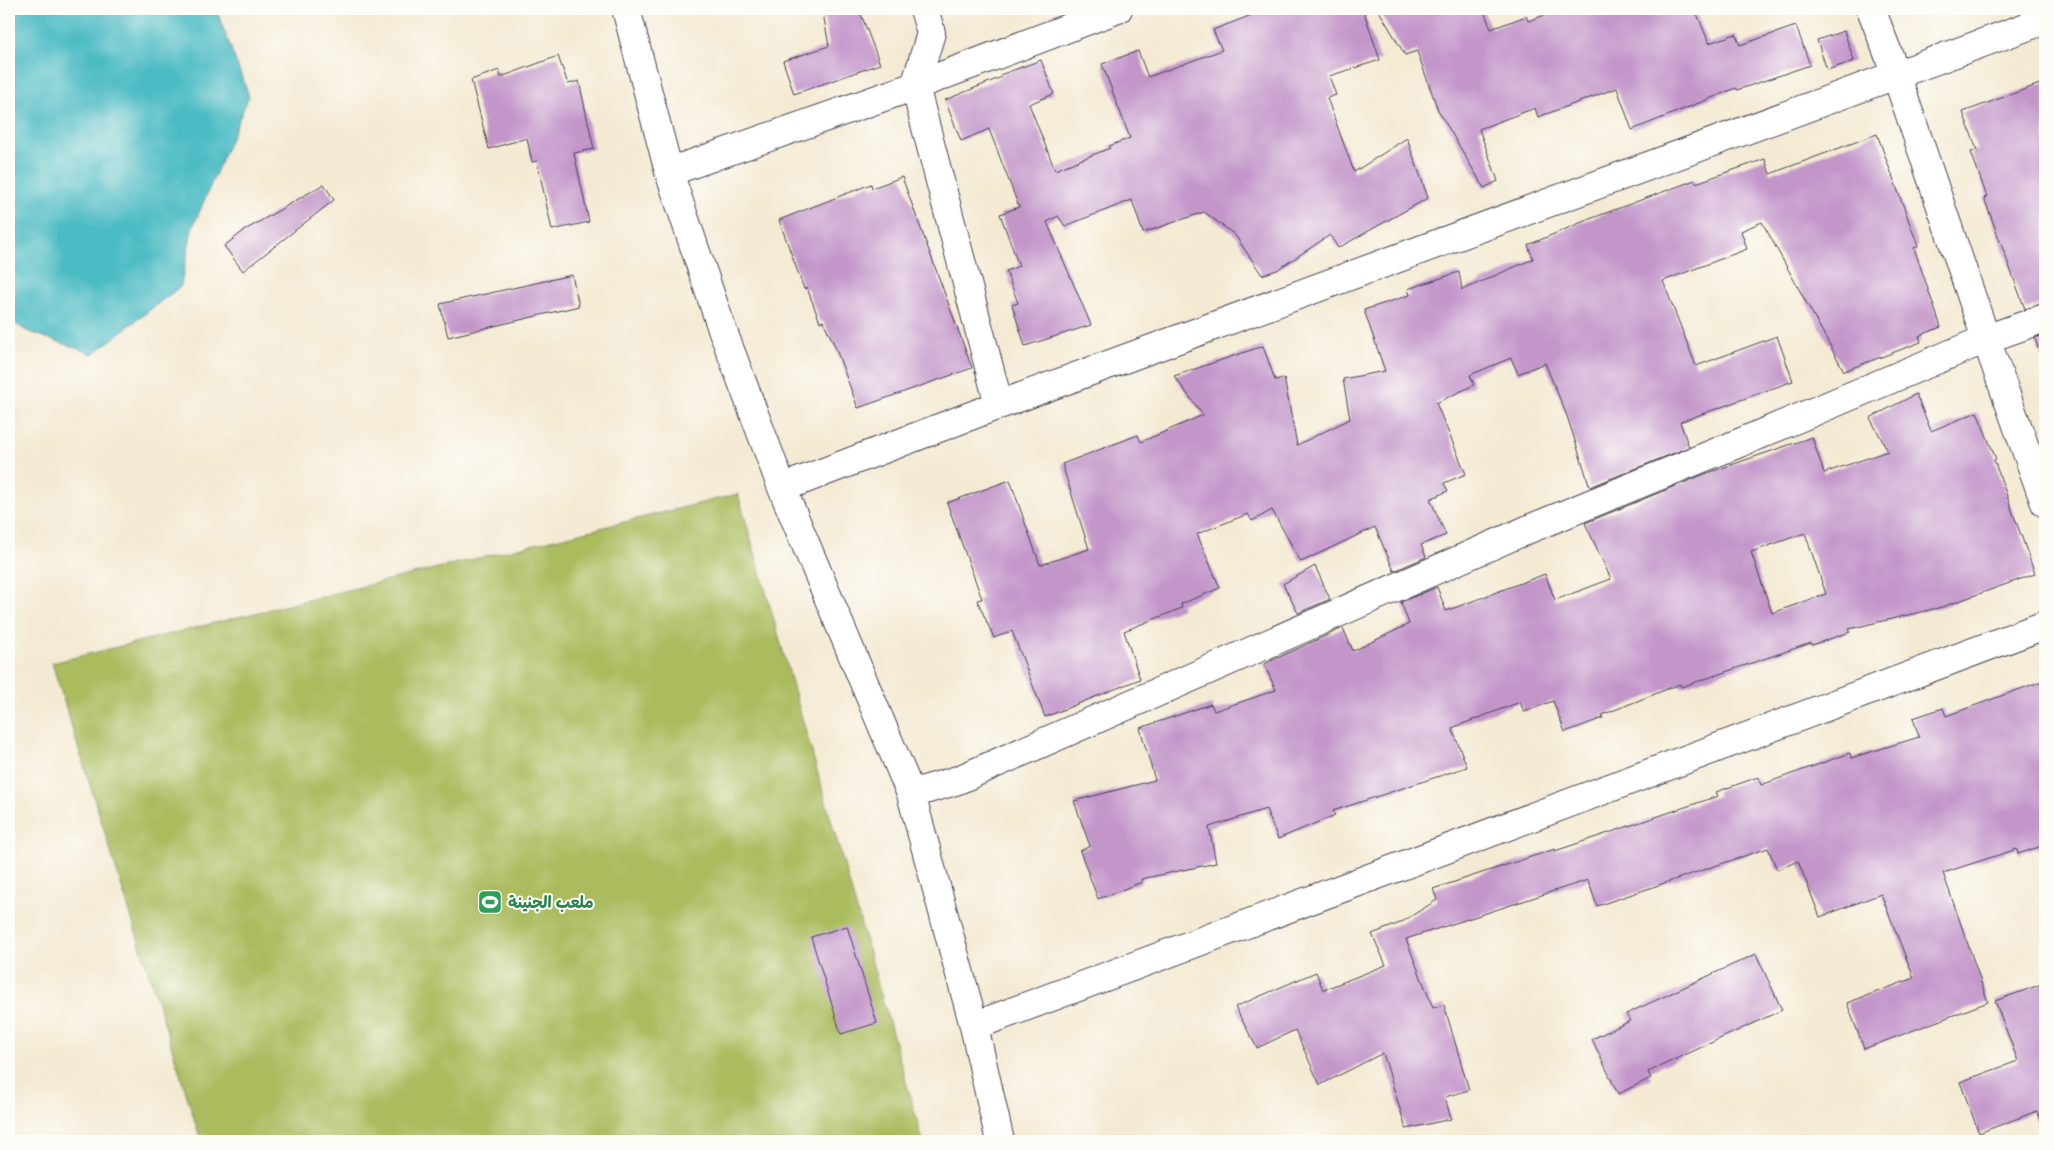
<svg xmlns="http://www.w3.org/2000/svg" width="2054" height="1150" font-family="'Balsamiq Sans','Playpen Sans Arabic',sans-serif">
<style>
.green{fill:#abbc5f;stroke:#666f4d}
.water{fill:#4cbbc4;stroke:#376e80}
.building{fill:#c396ca;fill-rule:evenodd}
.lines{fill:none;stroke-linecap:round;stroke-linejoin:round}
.minor-casing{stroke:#424052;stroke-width:30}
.minor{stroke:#fff;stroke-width:28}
.labels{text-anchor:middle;stroke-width:4;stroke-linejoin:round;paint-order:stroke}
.leisure-label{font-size:16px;font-weight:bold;fill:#27864d;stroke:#fdfcf7;text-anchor:start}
</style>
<rect width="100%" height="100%" fill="#fdfcf7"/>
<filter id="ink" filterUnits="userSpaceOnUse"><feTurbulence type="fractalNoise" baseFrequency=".02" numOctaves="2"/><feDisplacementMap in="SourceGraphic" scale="10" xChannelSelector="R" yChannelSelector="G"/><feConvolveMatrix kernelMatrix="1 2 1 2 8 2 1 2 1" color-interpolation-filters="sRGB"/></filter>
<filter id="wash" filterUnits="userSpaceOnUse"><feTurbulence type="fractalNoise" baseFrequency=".0096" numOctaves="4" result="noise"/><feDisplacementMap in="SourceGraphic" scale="20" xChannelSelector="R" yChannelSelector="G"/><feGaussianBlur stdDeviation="1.12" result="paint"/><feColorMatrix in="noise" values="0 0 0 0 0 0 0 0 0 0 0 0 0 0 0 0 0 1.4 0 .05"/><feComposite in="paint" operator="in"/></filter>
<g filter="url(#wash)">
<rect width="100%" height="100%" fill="#f4ead3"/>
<path class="green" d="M738,494L923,1141H201L52,663Z"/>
<path class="water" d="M14,9H216L249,96L192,229L181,286L93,354L27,331L9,320V18L15,15Z"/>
<g id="blocks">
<path class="building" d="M842,9H859L880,64L794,94L783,61L829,46L823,13Z
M1267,9H1363L1380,60L1329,76L1336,95L1327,98L1354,172L1407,138L1428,198L1338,248L1330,235L1277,270L1262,275L1235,235L1204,212L1143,233L1132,200L1065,226L1058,216L1047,222L1091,325L1025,346L1012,305L1018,303L1006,271L1019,266L1000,214L1019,207L989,129L961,141L945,100L1002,77L1000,75L1041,60L1054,94L1029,104L1055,170L1110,148L1109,146L1130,138L1102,64L1138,51L1148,77L1222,50L1213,30Z
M1378,9H1483L1491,29L1526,16L1528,21L1562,9H1695L1709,43L1736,34L1740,45L1796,26L1810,65L1737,90L1736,88L1632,130L1617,88L1538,117L1535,108L1479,129L1498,181L1484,188L1438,110L1417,51L1405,55Z
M1844,31L1854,61L1827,70L1817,40Z
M558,56L568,84L579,81L594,149L574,153L589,222L552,230L537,161L532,162L527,138L489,149L471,80L499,70L501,77Z
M2045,82V303L2025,309L1984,198L1987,197L1971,152L1977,150L1963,112Z
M1877,134L1918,246L1914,248L1941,327L1919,336L1921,342L1844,371L1762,222L1741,231L1747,249L1663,281L1696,366L1777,336L1793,381L1680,422L1689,447L1590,487L1567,416L1545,363L1518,374L1511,358L1470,375L1474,385L1436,403L1466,474L1444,483L1448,491L1430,499L1446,535L1421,545L1426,557L1394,571L1375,527L1301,562L1272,510L1252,521L1248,514L1197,534L1220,588L1181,604L1182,608L1124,631L1140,679L1045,717L1012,631L994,638L977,600L982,599L947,503L1010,480L1040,565L1089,549L1062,464L1138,435L1141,442L1203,415L1174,376L1263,346L1275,380L1284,378L1297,445L1350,419L1343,379L1385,371L1364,310L1410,295L1408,289L1459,272L1462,290L1533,259L1528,245L1587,220L1695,180L1696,183L1765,159L1770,174Z
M902,177L972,368L858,408L834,344L823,321L820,322L807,288L804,289L779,220L871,184L872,188Z
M324,184L334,200L243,271L224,246L245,230Z
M572,275L579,306L448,337L440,304Z
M2045,334V352H2039L2035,338Z
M1916,394L1931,431L1977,412L1996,459L1994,460L2035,574L1942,607L1849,629L1850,632L1812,645L1811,643L1681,687L1680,684L1602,715L1603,718L1565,732L1553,701L1524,712L1520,702L1452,728L1467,767L1333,811L1335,815L1278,839L1266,809L1209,827L1216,863L1141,879L1142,882L1098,899L1080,851L1090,846L1074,801L1155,780L1140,728L1211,704L1214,711L1276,690L1264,664L1343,628L1353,651L1409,624L1401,602L1437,587L1446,611L1545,574L1555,600L1611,579L1585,523L1705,474L1812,437L1824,473L1888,451L1870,418ZM1805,533L1826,594L1772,613L1751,552Z
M1315,566L1330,599L1298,613L1283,584Z
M2045,680V845L2018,854L2017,849L1943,873L1988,1002L1864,1049L1847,1003L1914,978L1881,894L1820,917L1798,861L1777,870L1768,848L1597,906L1588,880L1406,939L1433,1008L1444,1005L1469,1090L1445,1097L1451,1119L1406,1129L1383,1053L1320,1085L1295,1030L1257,1048L1235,1007L1316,972L1323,990L1386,965L1372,934L1400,923L1437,900L1433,889L1555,849V851L1718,796L1716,792L1758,777L1761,785L1850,753L1851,758L1919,737L1913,718L1943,708L1946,716Z
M847,926L877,1023L841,1034L811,937Z
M1756,954L1782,1010L1648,1072L1651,1078L1618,1094L1592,1039L1630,1021L1626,1014Z
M2045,983V1126H2043L2037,1111L1979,1133L1960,1082L2018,1061L1995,1001Z"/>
</g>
</g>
<g filter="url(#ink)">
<use href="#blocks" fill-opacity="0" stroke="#424052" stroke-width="1"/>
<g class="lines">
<defs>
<path id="minor" d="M626,9L669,172L721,326L782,488L911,794L974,1026L1000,1141
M924,9L931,33L915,86L999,405
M1871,9L1896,74L1986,339L2045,503
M669,172L915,86L1118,9
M782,488L999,405L2045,20
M911,794L958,780L1529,529L1744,441L1986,339L2045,318
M974,1026L2045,625"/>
</defs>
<use href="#minor" class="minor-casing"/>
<use href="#minor" class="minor"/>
</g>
</g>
<defs>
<symbol id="stadium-square" viewBox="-11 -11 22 22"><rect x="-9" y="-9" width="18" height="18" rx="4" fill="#2e9e5b" stroke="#fdfcf7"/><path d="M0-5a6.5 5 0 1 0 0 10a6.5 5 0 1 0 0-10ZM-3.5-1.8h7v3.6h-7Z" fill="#fff"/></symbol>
</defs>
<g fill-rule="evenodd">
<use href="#stadium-square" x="476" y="888" width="28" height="28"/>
</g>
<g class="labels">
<g class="leisure-label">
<text x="508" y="908">ملعب الجنينة</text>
</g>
</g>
<rect width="2054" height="1150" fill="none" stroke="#fdfcf7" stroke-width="30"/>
</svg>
